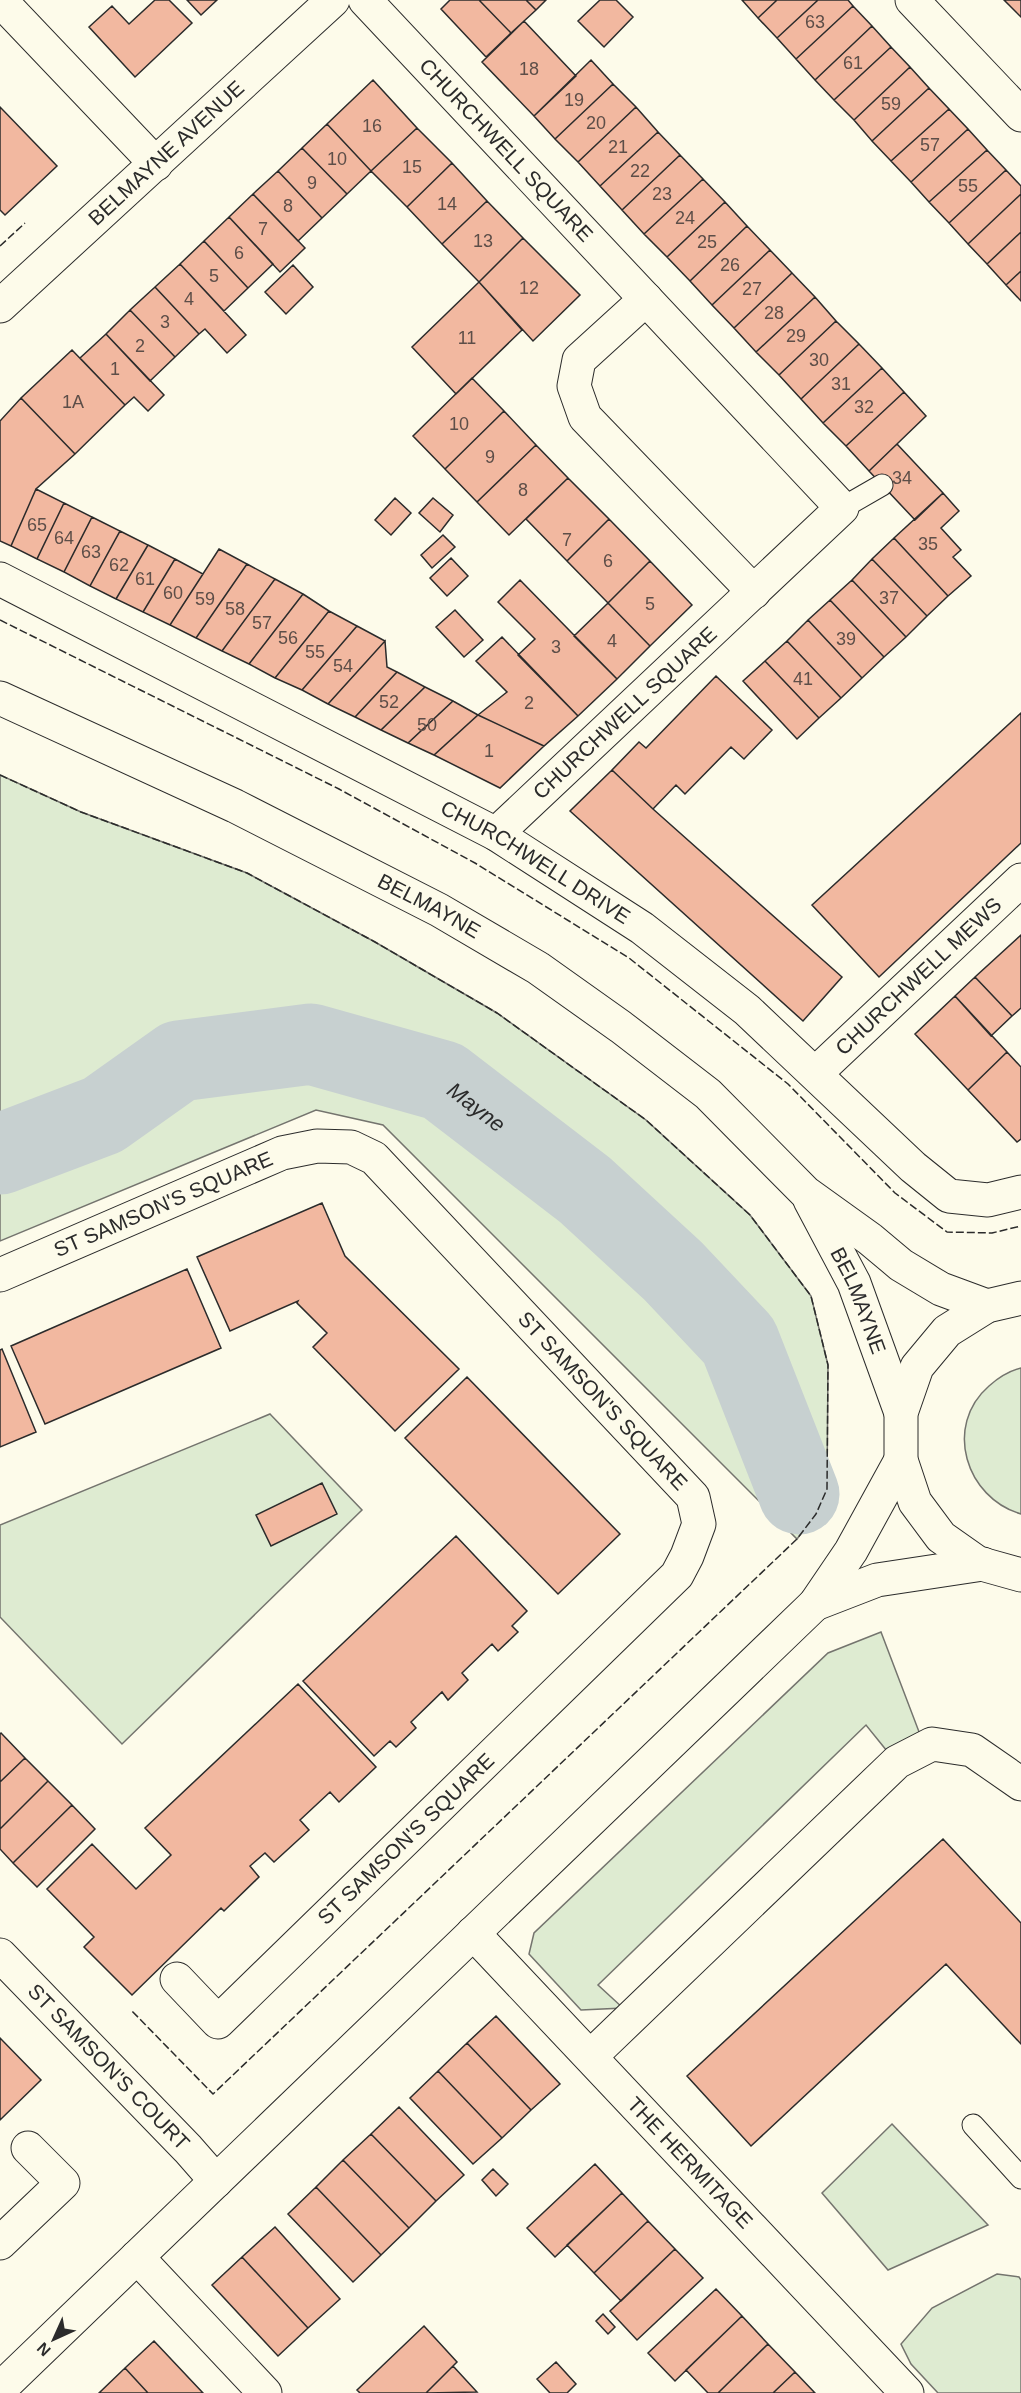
<svg xmlns="http://www.w3.org/2000/svg" width="1021" height="2393" font-family="Helvetica,sans-serif">
<style>
.green{fill:#deebd1;stroke:#74746e;stroke-width:1.5}
.lines{fill:none;stroke-linecap:round;stroke-linejoin:round}
.river{stroke:#c7d0d0;stroke-width:81}
.building{fill:#f2b8a0;stroke:#2b2b2b;stroke-width:1.5}
.lane-casing{stroke:#2b2b2b;stroke-width:23}
.street-casing{stroke:#2b2b2b;stroke-width:35}
.secondary-casing{stroke:#2b2b2b;stroke-width:35}
.lane{stroke:#fdfbea;stroke-width:21}
.street{stroke:#fdfbea;stroke-width:33}
.secondary{stroke:#fdfbea;stroke-width:33}
.fence{stroke:#2b2b2b;stroke-width:1.5;stroke-dasharray:8 3;stroke-linecap:butt}
.labels{text-anchor:middle;stroke-width:4.5;stroke-linejoin:round;paint-order:stroke}
.number-label{font-size:18px;fill:#5d4e48}
.street-label{font-size:21px;fill:#2b2b2b;stroke:#fdfbea}
.water-label{font-size:22px;font-style:italic;fill:#2b2b2b;stroke:#fdfbea}
</style>
<rect width="100%" height="100%" fill="#fdfbea"/>
<path class="green" d="M0,775L81,812L247,873L375,942L497,1013L646,1120L750,1215L811,1296L828,1365L827,1489L816,1514L797,1539L383,1125L316,1110L0,1241Z
M1021,1368V1514C966,1498 943,1426 989,1386C998,1378 1009,1371 1021,1368Z
M270,1414L362,1510L122,1744L0,1617V1525Z
M881,1632L921,1737L887,1751L866,1725L598,1985L623,2008L581,2010L529,1954L534,1933L828,1653Z
M892,2124L988,2225L888,2270L822,2193Z
M997,2274L1019,2277L1021,2280V2393H938L911,2364L901,2344L932,2308Z"/>
<g class="lines">
<path class="river" id="s1" d="M0,1154L103,1115L179,1061L311,1044L443,1081L585,1190L673,1271L739,1341L799,1494"/>
</g>
<path class="building" d="M155,0H169L192,23L135,77L89,27L112,6L129,24Z
M187,0H217L201,15Z
M450,0H479L511,33L486,57L441,9Z
M479,0H526L536,10L511,33Z
M526,0H546L536,10Z
M600,0H616L633,17L604,47L578,21Z
M742,0H777L758,18Z
M777,0H818L777,38L758,18Z
M818,0H848L853,6L796,59L777,38Z
M1004,0H1021V17Z
M853,6L872,26L815,80L796,59Z
M524,21L576,76L534,116L482,62Z
M872,26L891,47L834,100L815,80Z
M891,47L910,67L854,120L834,100Z
M591,60L613,84L555,139L534,116Z
M910,67L929,88L872,141L854,120Z
M373,80L417,128L371,171L327,124Z
M613,84L636,107L578,162L555,139Z
M929,88L949,109L891,161L872,141Z
M0,107L57,166L5,215L0,210Z
M636,107L658,132L600,186L578,162Z
M949,109L968,129L911,182L891,161Z
M327,124L371,171L347,194L302,148Z
M417,128L452,163L407,207L371,171Z
M968,129L987,150L929,202L911,182Z
M658,132L680,155L622,210L600,186Z
M302,148L347,194L322,218L278,171Z
M987,150L1006,170L949,223L929,202Z
M680,155L703,179L644,234L622,210Z
M452,163L487,201L442,244L407,207Z
M1006,170L1021,186V194L968,244L949,223Z
M278,171L322,218L298,241L253,194Z
M703,179L725,202L667,257L644,234Z
M253,194L305,248L280,272L229,217Z
M1021,194V232L987,264L968,244Z
M487,201L523,238L479,282L442,244Z
M725,202L747,226L690,281L667,257Z
M229,217L273,264L248,288L204,241Z
M747,226L770,250L712,305L690,281Z
M1021,232V271L1006,285L987,264Z
M523,238L580,295L533,341L479,282Z
M204,241L248,288L224,311L180,264Z
M770,250L792,273L734,328L712,305Z
M180,264L246,335L227,353L205,329L199,334L155,287Z
M293,265L313,287L286,314L265,292Z
M1021,271V301L1006,285Z
M792,273L815,297L756,352L734,328Z
M479,282L522,330L456,394L412,347Z
M155,287L199,334L175,357L130,310Z
M815,297L836,321L779,375L756,352Z
M130,310L175,357L150,381L106,334Z
M836,321L859,344L801,399L779,375Z
M106,334L164,395L148,411L134,397L125,405L80,358Z
M859,344L882,368L823,423L801,399Z
M72,350L125,405L75,454L21,398Z
M882,368L904,392L846,446L823,423Z
M472,378L504,411L445,469L413,436Z
M904,392L926,416L869,471L846,446Z
M21,398L75,454L36,489L11,546L0,541V421Z
M504,411L536,445L477,502L445,469Z
M897,444L943,493L915,520L869,471Z
M536,445L568,478L509,535L477,502Z
M568,478L609,519L567,561L526,519Z
M36,489L64,503L37,559L11,546Z
M943,493L959,511L941,528L961,550L953,557L971,576L948,596L894,538Z
M395,498L411,513L391,535L375,520Z
M433,498L453,515L440,532L419,513Z
M64,503L92,517L64,572L37,559Z
M92,517L120,531L90,586L64,572Z
M609,519L650,561L608,603L567,561Z
M120,531L148,545L116,599L90,586Z
M443,535L455,547L432,568L421,555Z
M894,538L948,596L927,616L872,559Z
M148,545L175,559L143,612L116,599Z
M219,549L247,564L196,638L170,625Z
M451,558L468,576L447,596L430,578Z
M175,559L203,574L170,625L143,612Z
M872,559L927,616L906,637L852,580Z
M650,561L692,605L650,646L608,603Z
M247,564L275,579L222,651L196,638Z
M275,579L303,594L249,664L222,651Z
M520,580L617,679L578,716L518,655L535,639L498,602Z
M852,580L906,637L884,657L830,600Z
M303,594L329,611L275,678L249,664Z
M830,600L884,657L862,678L808,620Z
M608,603L650,646L617,679L574,636Z
M455,610L483,640L464,657L436,627Z
M329,611L357,626L302,690L275,678Z
M808,620L862,678L841,698L787,641Z
M357,626L385,641L328,704L302,690Z
M502,637L578,716L544,746L478,715L507,692L476,661Z
M385,641L387,667L397,672L355,717L328,704Z
M787,641L841,698L819,718L765,661Z
M765,661L819,718L797,739L743,681Z
M397,672L425,687L381,730L355,717Z
M716,676L772,730L744,759L731,747L685,794L676,785L653,809L612,770L639,742L646,748Z
M425,687L453,701L408,743L381,730Z
M453,701L478,715L434,755L408,743Z
M1021,713V843L879,977L812,905Z
M478,715L544,746L500,788L434,755Z
M612,770L653,809L842,977L803,1021L570,811Z
M1021,935V1008L1012,1016L975,977Z
M975,977L1012,1016L991,1036L955,996Z
M955,996L1007,1052L968,1090L915,1034Z
M1007,1052L1021,1067V1139L1017,1142L968,1090Z
M322,1203L345,1256L459,1369L395,1431L313,1347L327,1333L297,1303L298,1301L230,1331L197,1257Z
M187,1269L221,1348L45,1424L11,1346Z
M2,1349L36,1432L0,1447V1350Z
M467,1377L620,1534L558,1594L405,1438Z
M322,1483L337,1514L271,1546L256,1515Z
M456,1536L527,1611L512,1626L518,1632L498,1651L492,1644L462,1673L468,1680L448,1700L442,1692L411,1722L416,1728L396,1747L390,1741L374,1756L303,1681Z
M298,1684L376,1767L339,1802L330,1792L300,1820L309,1830L274,1862L265,1853L250,1866L259,1877L224,1911L221,1908L132,1995L84,1947L94,1937L47,1889L92,1844L136,1889L171,1855L145,1828Z
M1,1733L25,1758L0,1782V1734Z
M25,1758L48,1781L0,1829V1782Z
M48,1781L72,1805L13,1863L0,1849V1829Z
M72,1805L95,1829L37,1887L13,1863Z
M943,1839L1021,1923V2044L946,1964L751,2146L687,2076Z
M496,2016L560,2084L531,2110L467,2043Z
M0,2038L41,2080L0,2120Z
M467,2043L531,2110L502,2138L438,2071Z
M438,2071L502,2138L473,2164L410,2098Z
M399,2107L464,2175L436,2201L371,2134Z
M371,2134L436,2201L409,2228L343,2160Z
M343,2160L409,2228L381,2255L316,2187Z
M595,2164L622,2193L555,2257L527,2228Z
M493,2169L508,2184L496,2196L482,2180Z
M316,2187L381,2255L353,2282L288,2214Z
M622,2193L648,2221L594,2273L567,2245Z
M648,2221L675,2249L621,2301L594,2273Z
M275,2227L340,2299L308,2328L242,2257Z
M675,2249L703,2278L637,2340L610,2311Z
M242,2257L308,2328L278,2356L212,2285Z
M716,2289L742,2316L675,2381L648,2353Z
M603,2314L615,2327L608,2334L596,2321Z
M742,2316L768,2344L718,2393H708L686,2370Z
M424,2326L457,2362L426,2393H360L357,2390Z
M154,2341L203,2393H148L125,2368Z
M768,2344L795,2372L773,2393H718Z
M556,2362L576,2384L567,2393H550L537,2379Z
M453,2366L477,2392L426,2393Z
M125,2368L148,2393H99Z
M795,2372L815,2393H773Z"/>
<g class="lines">
<defs>
<path id="lane" d="M842,508L882,485
M973,2125L1021,2178"/>
<g id="street">
<path d="M0,0L156,164"/>
<path id="s2" d="M365,0L842,508L496,834"/>
<path d="M912,0L1021,115"/>
<path d="M646,299L579,360L574,386L585,417L754,592"/>
<path id="s3" d="M0,579L496,834L642,928L747,1010L913,1167L949,1196L988,1200L1021,1192"/>
<path id="s4" d="M816,1073L1021,880"/>
<path id="s5" d="M0,1275L282,1153L317,1146L351,1147L374,1158L693,1497L699,1524L687,1556L677,1575L218,2022L177,1979"/>
<path d="M815,1604L877,1580L983,1564"/>
<path id="s6" d="M473,1933L907,2393"/>
<path id="s7" d="M0,1955L188,2149L216,2181"/>
<path d="M591,2056L897,1762L932,1744L972,1750L1021,1784"/>
<path d="M0,2243L63,2183L28,2148"/>
<path d="M137,2257L265,2393"/>
<path d="M0,2389L815,1604L851,1551L901,1460"/>
</g>
<g id="secondary">
<path id="s8" d="M0,306L333,0"/>
<path id="s9" d="M0,698L235,806L439,910L538,968L621,1027L708,1094L806,1193L870,1239L901,1265L941,1289L987,1306"/>
<path id="s10" d="M810,1200L854,1283L901,1413"/>
<path d="M1021,1298L987,1306L947,1331L917,1367L901,1413V1460L915,1502L941,1537L978,1563L1021,1575"/>
</g>
</defs>
<use href="#lane" class="lane-casing"/>
<use href="#street" class="street-casing"/>
<use href="#secondary" class="secondary-casing"/>
<use href="#lane" class="lane"/>
<use href="#street" class="street"/>
<use href="#secondary" class="secondary"/>
<path class="fence" d="M0,246L25,223
M0,620L339,789L475,863L629,958L788,1084L895,1193L947,1232L992,1233L1021,1226
M0,775L81,812L247,873L375,942L497,1013L646,1120L750,1215L811,1296L828,1365L827,1489L816,1514L797,1539L213,2094L132,2011"/>
</g>
<g class="labels">
<g class="number-label">
<text x="815" y="28">63</text>
<text x="853" y="69">61</text>
<text x="529" y="75">18</text>
<text x="574" y="106">19</text>
<text x="891" y="110">59</text>
<text x="596" y="129">20</text>
<text x="372" y="132">16</text>
<text x="930" y="151">57</text>
<text x="618" y="153">21</text>
<text x="337" y="165">10</text>
<text x="412" y="173">15</text>
<text x="640" y="177">22</text>
<text x="312" y="189">9</text>
<text x="968" y="192">55</text>
<text x="662" y="200">23</text>
<text x="447" y="210">14</text>
<text x="288" y="212">8</text>
<text x="685" y="224">24</text>
<text x="263" y="235">7</text>
<text x="483" y="247">13</text>
<text x="707" y="248">25</text>
<text x="239" y="259">6</text>
<text x="730" y="271">26</text>
<text x="214" y="282">5</text>
<text x="529" y="294">12</text>
<text x="752" y="295">27</text>
<text x="189" y="305">4</text>
<text x="774" y="319">28</text>
<text x="165" y="328">3</text>
<text x="796" y="342">29</text>
<text x="467" y="344">11</text>
<text x="140" y="352">2</text>
<text x="819" y="366">30</text>
<text x="115" y="375">1</text>
<text x="841" y="390">31</text>
<text x="73" y="408">1A</text>
<text x="864" y="413">32</text>
<text x="459" y="430">10</text>
<text x="490" y="463">9</text>
<text x="902" y="484">34</text>
<text x="523" y="496">8</text>
<text x="37" y="531">65</text>
<text x="64" y="544">64</text>
<text x="567" y="546">7</text>
<text x="928" y="550">35</text>
<text x="91" y="558">63</text>
<text x="608" y="567">6</text>
<text x="119" y="571">62</text>
<text x="145" y="585">61</text>
<text x="173" y="599">60</text>
<text x="889" y="604">37</text>
<text x="205" y="605">59</text>
<text x="650" y="610">5</text>
<text x="235" y="615">58</text>
<text x="262" y="629">57</text>
<text x="288" y="644">56</text>
<text x="846" y="645">39</text>
<text x="612" y="647">4</text>
<text x="556" y="653">3</text>
<text x="315" y="658">55</text>
<text x="343" y="672">54</text>
<text x="803" y="685">41</text>
<text x="389" y="708">52</text>
<text x="529" y="709">2</text>
<text x="427" y="731">50</text>
<text x="489" y="757">1</text>
</g>
<g class="street-label">
<text dy="7" stroke="none"><textPath href="#s2" startOffset="206">CHURCHWELL SQUARE</textPath></text>
<text dy="7" stroke="none"><textPath href="#s8" startOffset="226">BELMAYNE AVENUE</textPath></text>
<text transform="translate(625 713) rotate(-43)" y="7">CHURCHWELL SQUARE</text>
<text dy="7" stroke="none"><textPath href="#s3" startOffset="606">CHURCHWELL DRIVE</textPath></text>
<text dy="7" stroke="none"><textPath href="#s9" startOffset="477">BELMAYNE</textPath></text>
<text dy="7" stroke="none"><textPath href="#s4" startOffset="141">CHURCHWELL MEWS</textPath></text>
<text dy="7" stroke="none"><textPath href="#s5" startOffset="178">ST SAMSON'S SQUARE</textPath></text>
<text dy="7" stroke="none"><textPath href="#s10" startOffset="112">BELMAYNE</textPath></text>
<text dy="7" stroke="none"><textPath href="#s5" startOffset="736">ST SAMSON'S SQUARE</textPath></text>
<text transform="translate(406 1839) rotate(-44)" y="7">ST SAMSON'S SQUARE</text>
<text dy="7" stroke="none"><textPath href="#s7" startOffset="156">ST SAMSON'S COURT</textPath></text>
<text dy="7" stroke="none"><textPath href="#s6" startOffset="316">THE HERMITAGE</textPath></text>
</g>
<g class="water-label">
<text dy="8" stroke="none"><textPath href="#s1" startOffset="516">Mayne</textPath></text>
</g>
</g>
<g transform="translate(54 2339) rotate(225)" stroke="#fdfbea" stroke-width="4.5" paint-order="stroke">
<path d="M0-4.5L10 22L0 15L-10 22Z" fill="#2b2b2b"/>
<text y="-9" font-size="16" font-weight="bold" text-anchor="middle" fill="#2b2b2b">N</text>
</g>
</svg>
